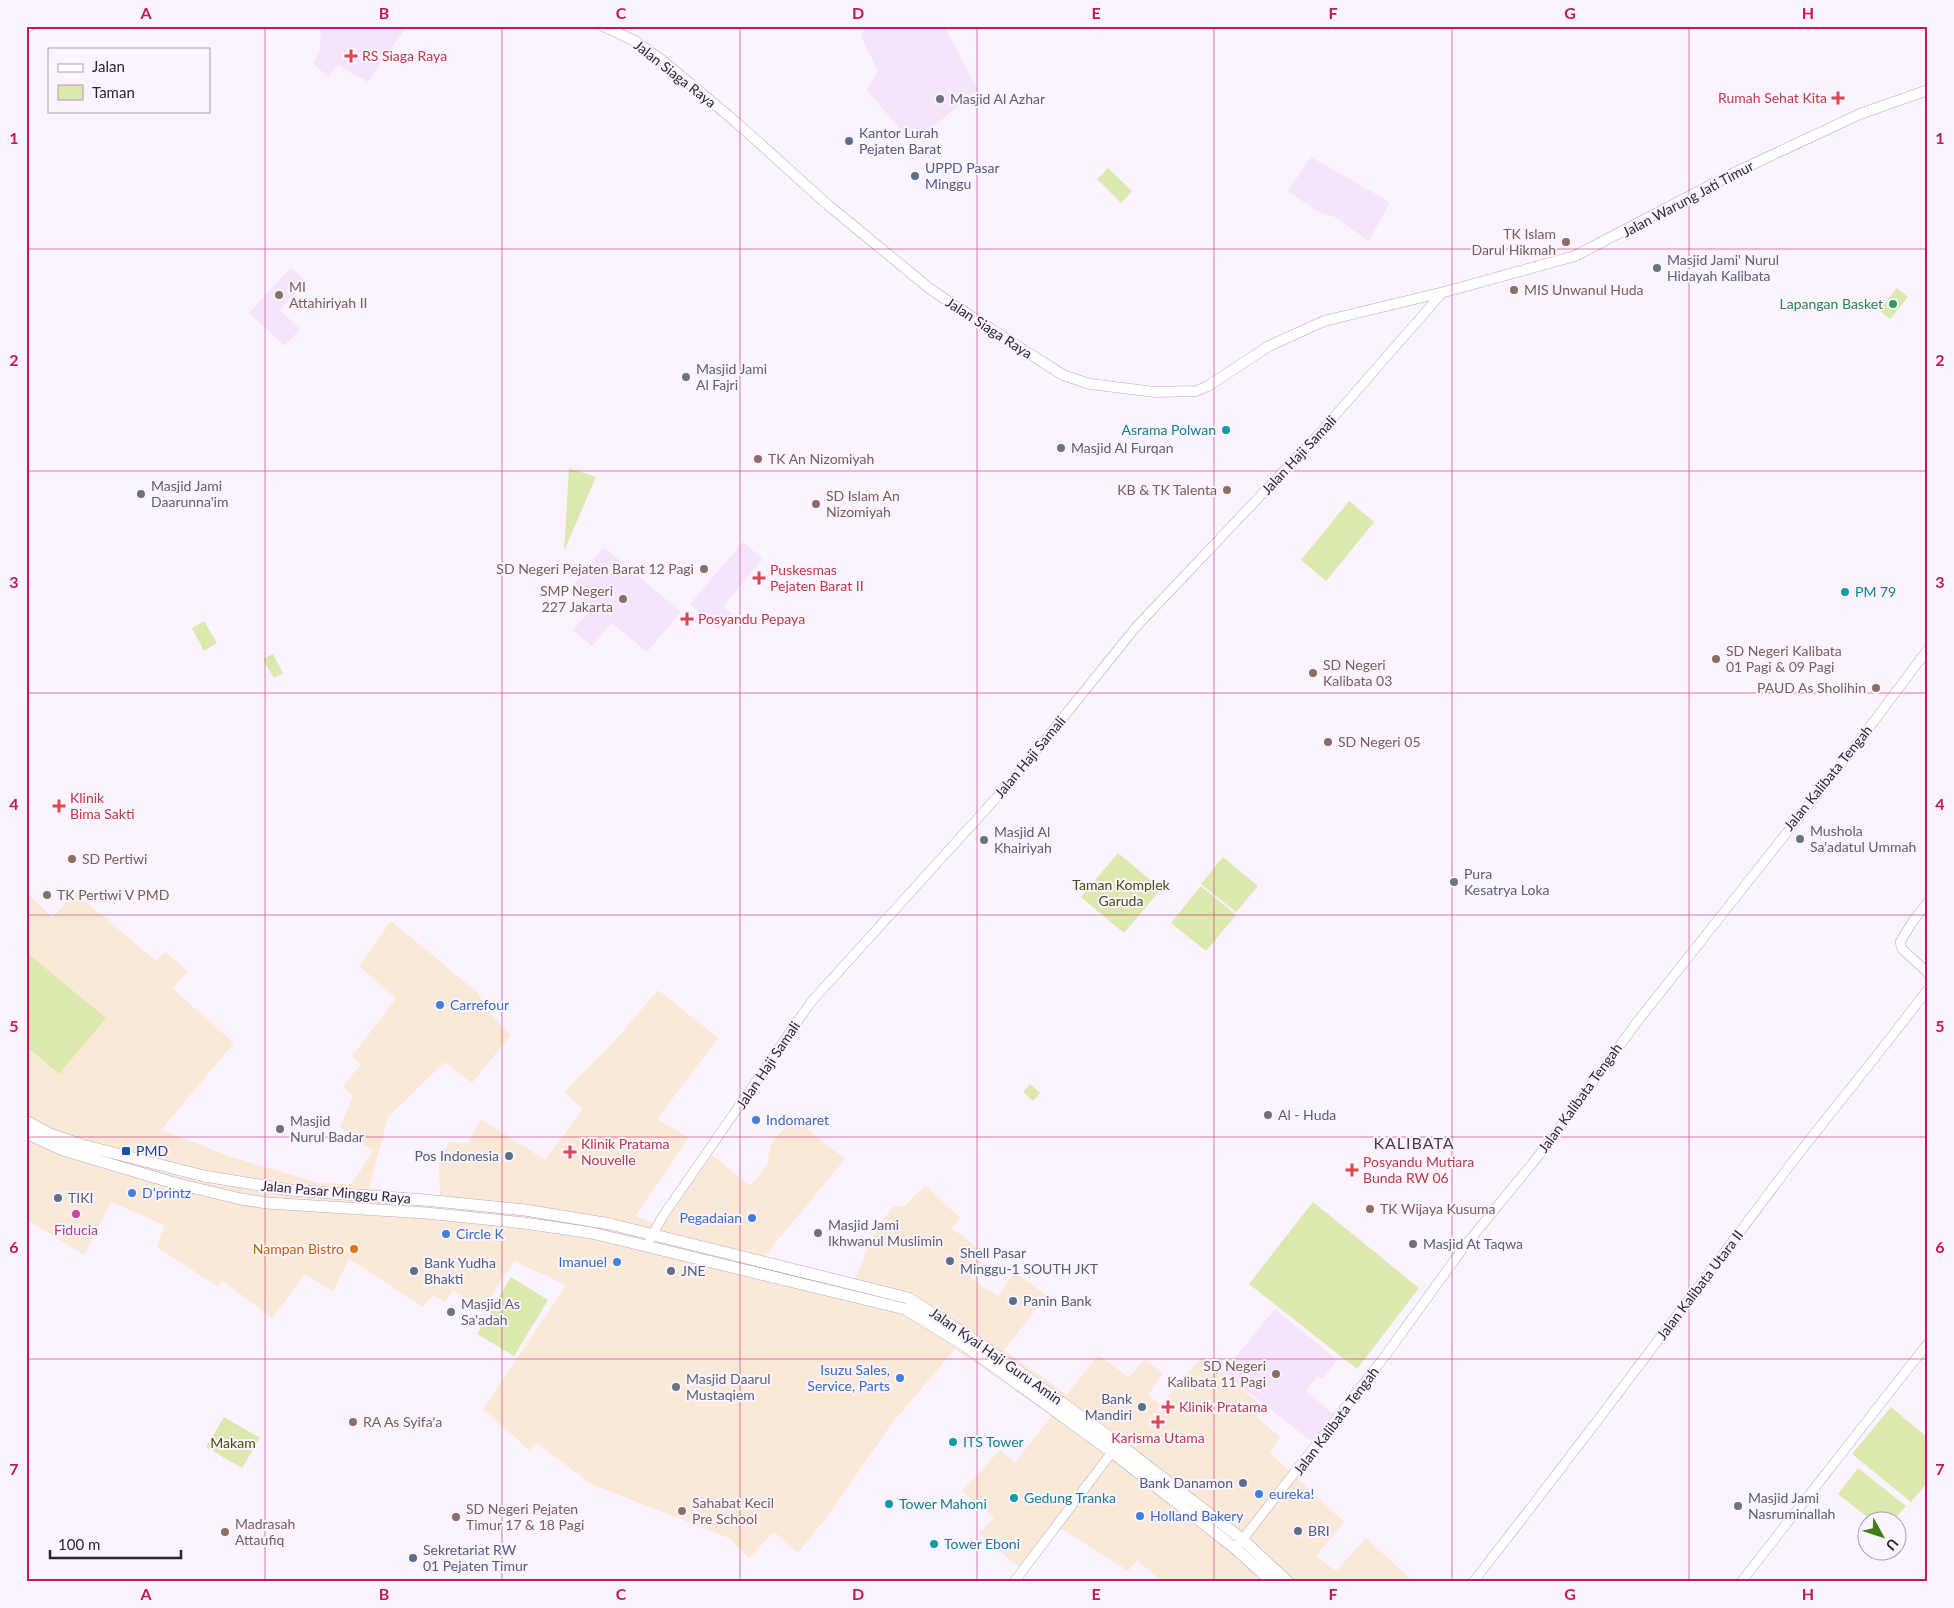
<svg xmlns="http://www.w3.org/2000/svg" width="1954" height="1608" font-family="Lato,sans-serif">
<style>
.commercial{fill:#fbe9d8}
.built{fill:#f4e5fb}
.green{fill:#dbe8ae}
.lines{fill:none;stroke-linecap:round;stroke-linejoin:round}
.tertiary-casing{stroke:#baa7c3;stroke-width:10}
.secondary-casing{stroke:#baa7c3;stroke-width:11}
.primary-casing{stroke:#baa7c3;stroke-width:12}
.tertiary{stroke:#fff;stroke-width:9}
.secondary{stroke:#fff;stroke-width:10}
.primary{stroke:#fff;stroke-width:11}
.grid{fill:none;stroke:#c2185b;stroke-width:1;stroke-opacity:0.55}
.health-dot{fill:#e0444e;stroke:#fbf3ff;stroke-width:2}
.worship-dot{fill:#6b7280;stroke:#fbf3ff;stroke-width:2}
.service-dot{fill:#5c6f8a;stroke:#fbf3ff;stroke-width:2}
.education-dot{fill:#8d6e63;stroke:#fbf3ff;stroke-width:2}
.leisure-dot{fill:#2e9e5b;stroke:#fbf3ff;stroke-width:2}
.culture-dot{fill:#0f9aa8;stroke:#fbf3ff;stroke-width:2}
.shop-dot{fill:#3f7fe0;stroke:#fbf3ff;stroke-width:2}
.transit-dot{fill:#1a4fb4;stroke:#fbf3ff;stroke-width:2}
.hotel-dot{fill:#d1479c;stroke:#fbf3ff;stroke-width:2}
.food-dot{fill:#e8710a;stroke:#fbf3ff;stroke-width:2}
.labels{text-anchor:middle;stroke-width:4;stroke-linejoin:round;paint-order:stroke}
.health-label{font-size:14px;fill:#be3a42;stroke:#fbf3ff;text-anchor:start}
.street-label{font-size:14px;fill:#2c2530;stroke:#fbf3ff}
.worship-label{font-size:14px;fill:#5b616d;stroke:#fbf3ff;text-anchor:start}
.service-label{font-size:14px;fill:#4e5e75;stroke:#fbf3ff;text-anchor:start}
.education-label{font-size:14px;fill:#785e54;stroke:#fbf3ff;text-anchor:start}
.leisure-label{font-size:14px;fill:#27864d;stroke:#fbf3ff;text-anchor:end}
.culture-label{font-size:14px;fill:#0d838f;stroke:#fbf3ff;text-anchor:start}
.park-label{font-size:14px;fill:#444e0c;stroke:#fbf3ff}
.shop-label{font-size:14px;fill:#366cbe;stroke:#fbf3ff;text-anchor:start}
.transit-label{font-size:14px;fill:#164399;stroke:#fbf3ff;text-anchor:start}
.hotel-label{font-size:14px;fill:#b23c85;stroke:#fbf3ff}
.food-label{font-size:14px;fill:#c56008;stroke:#fbf3ff;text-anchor:end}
.quarter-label{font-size:16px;letter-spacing:1px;fill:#4a3951;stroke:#fbf3ff}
.neatline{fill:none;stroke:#c2185b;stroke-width:2}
.grid-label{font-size:16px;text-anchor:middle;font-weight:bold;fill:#c2185b}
</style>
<rect width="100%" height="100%" fill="#fbf3ff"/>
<path class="commercial" d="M26,892L53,918L74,892L156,961L165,952L188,971L173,989L234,1043L161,1130L232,1157L318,1183L352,1184L373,1151L340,1127L353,1096L343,1086L361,1064L352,1056L396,998L359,966L391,921L477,992L491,1014L511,1035L472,1083L445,1062L388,1117L369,1188L440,1198L439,1163L449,1142L468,1143L481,1119L545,1160L583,1109L564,1092L611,1045L658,990L718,1038L657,1119L689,1138L635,1216L662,1226L712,1155L749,1185L752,1184L767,1165L771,1144L793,1118L845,1159L764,1257L854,1281L877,1227L894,1206L904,1207L925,1185L960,1218L952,1228L986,1254L970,1278L998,1296L1015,1272L1047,1296L1004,1350L1067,1395L1098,1355L1129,1377L1145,1359L1163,1374L1148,1395L1161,1405L1202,1357L1264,1407L1257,1417L1280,1437L1270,1453L1344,1522L1316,1556L1336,1571L1366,1538L1414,1582H1163L1137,1560L1128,1571L1057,1526L1023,1571L979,1533L994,1518L962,1491L1000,1450L1015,1462L1052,1416L955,1349L893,1422L826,1518L798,1553L774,1532L749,1558L729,1538L591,1484L537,1443L529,1450L483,1409L566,1285L514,1261L482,1310L453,1290L446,1302L433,1295L423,1307L349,1259L333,1291L305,1274L272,1318L223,1281L217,1286L157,1247L164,1225L111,1202L84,1255L26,1219Z"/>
<path class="built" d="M321,26H407L368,82L338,65L328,77L313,63L320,50Z
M866,26H944L978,90L919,138L899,128L867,90L878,71L861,37Z
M1311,157L1390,202L1369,241L1333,216L1318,212L1288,191Z
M291,267L306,281L280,310L300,329L285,346L249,313Z
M743,542L763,559L723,606L732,614L718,629L690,604Z
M604,547L681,612L647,652L612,623L592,646L573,630L591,609L569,590Z
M1275,1309L1337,1360L1322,1379L1318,1376L1306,1391L1333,1414L1311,1441L1223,1372Z"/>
<path class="green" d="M1108,168L1132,191L1121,203L1097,179Z
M1897,288L1908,297L1890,319L1879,310Z
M569,468L596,477L564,551Z
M1349,501L1374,522L1326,581L1301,560Z
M204,621L217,643L204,651L192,628Z
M273,654L283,673L274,678L263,659Z
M1118,853L1161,889L1124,933L1081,897Z
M1223,857L1258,886L1236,912L1201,884Z
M1201,886L1236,915L1206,951L1171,923Z
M26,952L106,1018L59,1074L26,1046Z
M1030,1084L1040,1093L1033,1101L1023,1092Z
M1313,1202L1419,1288L1357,1369L1249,1284Z
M511,1277L548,1300L514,1356L477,1334Z
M1891,1407L1928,1438V1482L1911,1502L1852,1454Z
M224,1417L260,1438L242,1468L206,1447Z
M1858,1468L1906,1506L1894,1520H1871L1838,1494Z"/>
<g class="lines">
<defs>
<path id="tertiary" d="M1928,902L1913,921L1900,942L1902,949L1928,973
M650,1239L663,1216L811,1002L1016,776L1136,627L1318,435L1443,292
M1239,1544L1385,1356L1464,1247L1540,1154L1637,1022L1853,749L1928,649
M1014,1582L1115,1448
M1473,1582C1579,1447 1681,1310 1784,1173C1831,1111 1881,1052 1928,989
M1741,1582L1928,1343"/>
<path id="secondary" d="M603,26L635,41L663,61L737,123L828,205L929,288L958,308L1063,375L1090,384L1155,392L1196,391L1208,386L1269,346L1324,321L1448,291L1575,256L1736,172L1860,114L1928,90
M26,27L29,26"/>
<path id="primary" d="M26,1121L50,1134L82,1145L204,1176L290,1190L425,1200L525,1210L610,1224L908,1298L982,1345L1119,1444L1243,1540L1288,1582
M26,1133L63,1150L174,1183L241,1199L267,1203L426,1213L524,1223L592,1233L905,1309L967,1347L1112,1452L1236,1549L1272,1582"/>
</defs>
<use href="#tertiary" class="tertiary-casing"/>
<use href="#secondary" class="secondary-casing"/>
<use href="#primary" class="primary-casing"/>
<use href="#tertiary" class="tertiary"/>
<use href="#secondary" class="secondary"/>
<use href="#primary" class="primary"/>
</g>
<path class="grid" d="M265,26V1582M502,26V1582M740,26V1582M977,26V1582M1214,26V1582M1452,26V1582M1689,26V1582M26,249H1928M26,471H1928M26,693H1928M26,915H1928M26,1137H1928M26,1359H1928"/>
<g class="health-dot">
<path d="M348.5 48.5h5v5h5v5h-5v5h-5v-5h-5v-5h5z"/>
<path d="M1835.5 90.5h5v5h5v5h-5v5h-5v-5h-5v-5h5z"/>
<path d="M756.5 570.5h5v5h5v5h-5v5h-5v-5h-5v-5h5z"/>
<path d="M684.5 611.5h5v5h5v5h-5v5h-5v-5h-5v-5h5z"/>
<path d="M56.5 798.5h5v5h5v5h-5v5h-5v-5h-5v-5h5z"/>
<path d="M567.5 1144.5h5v5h5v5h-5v5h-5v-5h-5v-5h5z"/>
<path d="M1349.5 1162.5h5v5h5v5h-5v5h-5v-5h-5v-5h5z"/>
<path d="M1165.5 1399.5h5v5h5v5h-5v5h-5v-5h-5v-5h5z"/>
<path d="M1155.5 1414.5h5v5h5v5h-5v5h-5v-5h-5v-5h5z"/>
</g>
<g class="worship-dot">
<circle cx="940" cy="99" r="5"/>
<circle cx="1657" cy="268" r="5"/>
<circle cx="686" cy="377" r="5"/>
<circle cx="1061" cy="448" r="5"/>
<circle cx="141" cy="494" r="5"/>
<circle cx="1800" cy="839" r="5"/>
<circle cx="984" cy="840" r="5"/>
<circle cx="1454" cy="882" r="5"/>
<circle cx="1268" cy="1115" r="5"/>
<circle cx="280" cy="1129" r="5"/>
<circle cx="818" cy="1233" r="5"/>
<circle cx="1413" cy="1244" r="5"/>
<circle cx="451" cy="1312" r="5"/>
<circle cx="676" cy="1387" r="5"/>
<circle cx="1738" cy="1506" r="5"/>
</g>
<g class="service-dot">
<circle cx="849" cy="141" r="5"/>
<circle cx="915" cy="176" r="5"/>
<circle cx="509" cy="1156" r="5"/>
<circle cx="58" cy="1198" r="5"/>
<circle cx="950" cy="1261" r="5"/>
<circle cx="414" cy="1271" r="5"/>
<circle cx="671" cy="1271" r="5"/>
<circle cx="1013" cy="1301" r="5"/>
<circle cx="1142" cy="1407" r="5"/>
<circle cx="1243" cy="1483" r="5"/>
<circle cx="1298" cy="1531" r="5"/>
<circle cx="413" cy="1558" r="5"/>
</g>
<g class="education-dot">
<circle cx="1566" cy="242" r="5"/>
<circle cx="1514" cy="290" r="5"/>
<circle cx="279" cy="295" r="5"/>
<circle cx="758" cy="459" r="5"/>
<circle cx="1227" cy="490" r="5"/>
<circle cx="816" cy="504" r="5"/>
<circle cx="704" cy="569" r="5"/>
<circle cx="623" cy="599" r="5"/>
<circle cx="1716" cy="659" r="5"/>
<circle cx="1313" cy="673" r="5"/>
<circle cx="1876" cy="688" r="5"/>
<circle cx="1328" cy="742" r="5"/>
<circle cx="72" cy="859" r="5"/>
<circle cx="47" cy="895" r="5"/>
<circle cx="1370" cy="1209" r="5"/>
<circle cx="1276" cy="1374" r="5"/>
<circle cx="353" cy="1422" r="5"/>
<circle cx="682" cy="1511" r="5"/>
<circle cx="456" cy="1517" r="5"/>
<circle cx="225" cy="1532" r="5"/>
</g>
<circle class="leisure-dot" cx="1893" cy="304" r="5"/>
<g class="culture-dot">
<circle cx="1226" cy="430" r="5"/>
<circle cx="1845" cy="592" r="5"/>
<circle cx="953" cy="1442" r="5"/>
<circle cx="1014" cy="1498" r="5"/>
<circle cx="889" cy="1504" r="5"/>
<circle cx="934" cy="1544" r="5"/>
</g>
<g class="shop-dot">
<circle cx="440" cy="1005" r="5"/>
<circle cx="756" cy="1120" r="5"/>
<circle cx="132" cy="1193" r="5"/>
<circle cx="752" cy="1218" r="5"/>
<circle cx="446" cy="1234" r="5"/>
<circle cx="617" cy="1262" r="5"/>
<circle cx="900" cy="1378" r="5"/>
<circle cx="1259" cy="1494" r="5"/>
<circle cx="1140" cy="1516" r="5"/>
</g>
<rect class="transit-dot" x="121" y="1146" width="10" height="10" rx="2.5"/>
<circle class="hotel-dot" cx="76" cy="1214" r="5"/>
<circle class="food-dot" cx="354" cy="1249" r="5"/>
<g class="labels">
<g class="health-label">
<text x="362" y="61">RS Siaga Raya</text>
<text x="1827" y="103" text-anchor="end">Rumah Sehat Kita</text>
<text x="770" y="575">Puskesmas<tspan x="770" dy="16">Pejaten Barat II</tspan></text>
<text x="698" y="624">Posyandu Pepaya</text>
<text x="70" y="803">Klinik<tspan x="70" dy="16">Bima Sakti</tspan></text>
<text x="581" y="1149">Klinik Pratama<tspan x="581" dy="16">Nouvelle</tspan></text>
<text x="1363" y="1167">Posyandu Mutiara<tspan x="1363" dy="16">Bunda RW 06</tspan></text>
<text x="1179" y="1412">Klinik Pratama</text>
<text x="1158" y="1443" text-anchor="middle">Karisma Utama</text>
</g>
<g class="street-label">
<text transform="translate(675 74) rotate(38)" y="5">Jalan Siaga Raya</text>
<text transform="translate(1688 199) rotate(-28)" y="5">Jalan Warung Jati Timur</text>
<text transform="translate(989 328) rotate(33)" y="5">Jalan Siaga Raya</text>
<text transform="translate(1299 455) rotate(-47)" y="5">Jalan Haji Samali</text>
<text transform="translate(1030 757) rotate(-50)" y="5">Jalan Haji Samali</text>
<text transform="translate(1828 778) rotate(-51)" y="5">Jalan Kalibata Tengah</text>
<text transform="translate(768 1065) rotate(-56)" y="5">Jalan Haji Samali</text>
<text transform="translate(1580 1098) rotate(-54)" y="5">Jalan Kalibata Tengah</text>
<text transform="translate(336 1192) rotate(5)" y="5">Jalan Pasar Minggu Raya</text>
<text transform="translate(1700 1285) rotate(-53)" y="5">Jalan Kalibata Utara II</text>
<text transform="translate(996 1356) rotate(35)" y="5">Jalan Kyai Haji Guru Amin</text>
<text transform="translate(1336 1421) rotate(-53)" y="5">Jalan Kalibata Tengah</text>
</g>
<g class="worship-label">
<text x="950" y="104">Masjid Al Azhar</text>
<text x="1667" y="265">Masjid Jami' Nurul<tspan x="1667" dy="16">Hidayah Kalibata</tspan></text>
<text x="696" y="374">Masjid Jami<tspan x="696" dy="16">Al Fajri</tspan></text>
<text x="1071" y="453">Masjid Al Furqan</text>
<text x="151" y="491">Masjid Jami<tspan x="151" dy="16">Daarunna'im</tspan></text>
<text x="1810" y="836">Mushola<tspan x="1810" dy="16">Sa'adatul Ummah</tspan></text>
<text x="994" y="837">Masjid Al<tspan x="994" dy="16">Khairiyah</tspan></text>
<text x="1464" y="879">Pura<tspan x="1464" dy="16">Kesatrya Loka</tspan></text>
<text x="1278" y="1120">Al - Huda</text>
<text x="290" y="1126">Masjid<tspan x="290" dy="16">Nurul Badar</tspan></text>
<text x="828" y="1230">Masjid Jami<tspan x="828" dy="16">Ikhwanul Muslimin</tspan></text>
<text x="1423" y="1249">Masjid At Taqwa</text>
<text x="461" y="1309">Masjid As<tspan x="461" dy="16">Sa'adah</tspan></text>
<text x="686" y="1384">Masjid Daarul<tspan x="686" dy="16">Mustaqiem</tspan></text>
<text x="1748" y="1503">Masjid Jami<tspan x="1748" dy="16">Nasruminallah</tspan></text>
</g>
<g class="service-label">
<text x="859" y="138">Kantor Lurah<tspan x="859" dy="16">Pejaten Barat</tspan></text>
<text x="925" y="173">UPPD Pasar<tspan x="925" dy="16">Minggu</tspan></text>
<text x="499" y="1161" text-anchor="end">Pos Indonesia</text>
<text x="68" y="1203">TIKI</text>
<text x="960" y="1258">Shell Pasar<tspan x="960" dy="16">Minggu-1 SOUTH JKT</tspan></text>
<text x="424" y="1268">Bank Yudha<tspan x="424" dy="16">Bhakti</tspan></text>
<text x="681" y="1276">JNE</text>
<text x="1023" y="1306">Panin Bank</text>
<text x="1132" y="1404" text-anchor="end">Bank<tspan x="1132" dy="16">Mandiri</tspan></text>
<text x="1233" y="1488" text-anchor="end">Bank Danamon</text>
<text x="1308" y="1536">BRI</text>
<text x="423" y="1555">Sekretariat RW<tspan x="423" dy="16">01 Pejaten Timur</tspan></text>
</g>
<g class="education-label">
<text x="1556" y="239" text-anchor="end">TK Islam<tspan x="1556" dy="16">Darul Hikmah</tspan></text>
<text x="289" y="292">MI<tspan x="289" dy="16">Attahiriyah II</tspan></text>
<text x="1524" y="295">MIS Unwanul Huda</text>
<text x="768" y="464">TK An Nizomiyah</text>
<text x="1217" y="495" text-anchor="end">KB &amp; TK Talenta</text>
<text x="826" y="501">SD Islam An<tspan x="826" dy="16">Nizomiyah</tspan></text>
<text x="694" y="574" text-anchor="end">SD Negeri Pejaten Barat 12 Pagi</text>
<text x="613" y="596" text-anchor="end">SMP Negeri<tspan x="613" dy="16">227 Jakarta</tspan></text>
<text x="1726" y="656">SD Negeri Kalibata<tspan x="1726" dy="16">01 Pagi &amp; 09 Pagi</tspan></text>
<text x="1323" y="670">SD Negeri<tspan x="1323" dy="16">Kalibata 03</tspan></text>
<text x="1866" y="693" text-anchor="end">PAUD As Sholihin</text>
<text x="1338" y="747">SD Negeri 05</text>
<text x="82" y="864">SD Pertiwi</text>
<text x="57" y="900">TK Pertiwi V PMD</text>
<text x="1380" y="1214">TK Wijaya Kusuma</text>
<text x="1266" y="1371" text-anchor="end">SD Negeri<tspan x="1266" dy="16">Kalibata 11 Pagi</tspan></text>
<text x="363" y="1427">RA As Syifa'a</text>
<text x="692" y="1508">Sahabat Kecil<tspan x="692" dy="16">Pre School</tspan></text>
<text x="466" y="1514">SD Negeri Pejaten<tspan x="466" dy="16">Timur 17 &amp; 18 Pagi</tspan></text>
<text x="235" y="1529">Madrasah<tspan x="235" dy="16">Attaufiq</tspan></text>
</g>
<g class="leisure-label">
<text x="1883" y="309">Lapangan Basket</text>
</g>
<g class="culture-label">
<text x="1216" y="435" text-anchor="end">Asrama Polwan</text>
<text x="1855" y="597">PM 79</text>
<text x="963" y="1447">ITS Tower</text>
<text x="1024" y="1503">Gedung Tranka</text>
<text x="899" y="1509">Tower Mahoni</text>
<text x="944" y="1549">Tower Eboni</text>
</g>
<g class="park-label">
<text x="1121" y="890">Taman Komplek<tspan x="1121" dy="16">Garuda</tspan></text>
<text x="233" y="1448">Makam</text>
</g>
<g class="shop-label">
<text x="450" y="1010">Carrefour</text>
<text x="766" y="1125">Indomaret</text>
<text x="142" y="1198">D’printz</text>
<text x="742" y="1223" text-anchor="end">Pegadaian</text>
<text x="456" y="1239">Circle K</text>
<text x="607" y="1267" text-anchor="end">Imanuel</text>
<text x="890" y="1375" text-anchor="end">Isuzu Sales,<tspan x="890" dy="16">Service, Parts</tspan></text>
<text x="1269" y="1499">eureka!</text>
<text x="1150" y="1521">Holland Bakery</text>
</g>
<g class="transit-label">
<text x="136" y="1156">PMD</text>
</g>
<g class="hotel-label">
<text x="76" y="1235">Fiducia</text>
</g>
<g class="food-label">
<text x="344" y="1254">Nampan Bistro</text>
</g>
<g class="quarter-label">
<text x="1414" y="1149">KALIBATA</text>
</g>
</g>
<rect width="1954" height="1608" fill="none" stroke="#fbf3ff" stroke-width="55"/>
<rect x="48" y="48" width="162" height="65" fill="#fbf3ff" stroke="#a8a1ac"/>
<rect x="58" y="64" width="25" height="8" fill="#ffffff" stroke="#a8a1ac"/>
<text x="92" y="72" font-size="15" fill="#2c2530">Jalan</text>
<rect x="58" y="85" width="25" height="15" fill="#dbe8ae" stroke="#a8a1ac"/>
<text x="92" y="98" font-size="15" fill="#2c2530">Taman</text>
<g transform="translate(1882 1536) rotate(130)"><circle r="24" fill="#fbf3ff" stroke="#a8a1ac"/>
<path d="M0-4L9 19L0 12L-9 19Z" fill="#457d15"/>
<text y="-8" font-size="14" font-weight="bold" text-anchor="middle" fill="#2c2530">U</text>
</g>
<path d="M50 1550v8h131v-8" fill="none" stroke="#2c2530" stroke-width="2.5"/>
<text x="58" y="1550" font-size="15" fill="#2c2530" stroke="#fbf3ff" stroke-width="4" paint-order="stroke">100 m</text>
<rect x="28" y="28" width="1898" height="1552" class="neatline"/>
<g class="grid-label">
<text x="146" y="19">A</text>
<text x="384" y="19">B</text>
<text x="621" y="19">C</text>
<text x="858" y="19">D</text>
<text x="1096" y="19">E</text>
<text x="1333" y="19">F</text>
<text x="1570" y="19">G</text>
<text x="1808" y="19">H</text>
<text x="14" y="144">1</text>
<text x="1940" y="144">1</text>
<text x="14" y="366">2</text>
<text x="1940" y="366">2</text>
<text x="14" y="588">3</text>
<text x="1940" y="588">3</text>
<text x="14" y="810">4</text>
<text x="1940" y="810">4</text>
<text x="14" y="1032">5</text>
<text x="1940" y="1032">5</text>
<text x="14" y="1253">6</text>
<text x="1940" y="1253">6</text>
<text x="14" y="1475">7</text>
<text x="1940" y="1475">7</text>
<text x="146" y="1600">A</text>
<text x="384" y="1600">B</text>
<text x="621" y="1600">C</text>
<text x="858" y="1600">D</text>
<text x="1096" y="1600">E</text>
<text x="1333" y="1600">F</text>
<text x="1570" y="1600">G</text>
<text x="1808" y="1600">H</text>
</g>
</svg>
